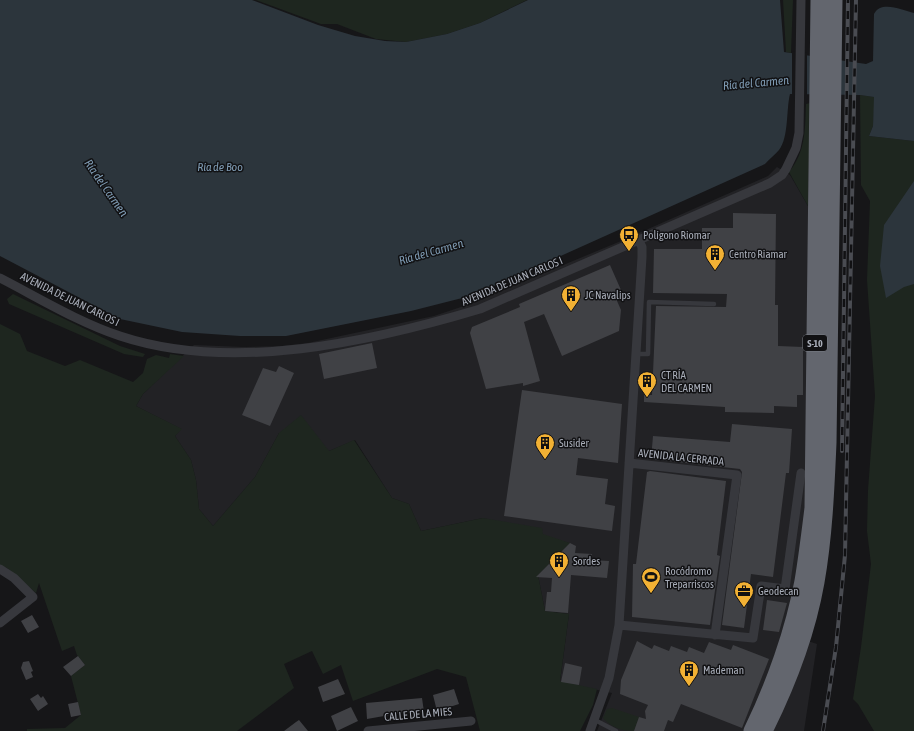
<svg xmlns="http://www.w3.org/2000/svg" width="914" height="731" font-family="'Asap Condensed',sans-serif">
<style>
.built{fill:#222225}
.green{fill:#1e261f}
.water{fill:#2c353c}
.pier{fill:#161618}
.building{fill:#404145}
.lines{fill:none;stroke-linecap:round;stroke-linejoin:round}
.service{stroke:#37383d;stroke-width:4.5}
.minor{stroke:#37383d;stroke-width:9}
.motorway{stroke:#63666e;stroke-width:17}
.rail-casing{stroke:#4a4c52;stroke-width:4}
.rail{stroke:#111113;stroke-width:2.5;stroke-dasharray:8;stroke-linecap:butt}
.labels{text-anchor:middle;stroke-width:3;stroke-linejoin:round;paint-order:stroke}
.shield{fill:#111113;stroke:#7b7e86;stroke-width:1}
.shield-label{font-size:10px;font-weight:bold;fill:#a8adb8}
.poi-label{font-size:11px;fill:#a8adb8;stroke:#111113;text-anchor:start}
.street-label{font-size:11px;fill:#a8adb8;stroke:#111113}
.water-label{font-size:12px;font-style:italic;fill:#7f9bb3;stroke:#111113}
</style>
<rect width="100%" height="100%" fill="#161618"/>
<path class="built" d="M777,167L790,175L808,206V467L803,538L791,603L766,682L744,731H597L612,693L560,682L569,614L545,611L538,575L569,543L483,518L421,531L409,504L392,498L355,440L329,451L279,433L255,477L213,526L199,509L196,480L191,460L175,436L181,429L136,406L143,394L194,345L244,347L282,346L308,343L434,316L467,305L621,241L768,176Z
M808,641L817,644L804,731H773Z"/>
<path class="green" d="M256,0H527L480,23L447,34L406,42L376,39L337,24H321Z
M783,0H793L791,53L786,52Z
M860,95L875,97L873,126L869,136L914,141V731H874L858,704L853,699L861,647L871,564L867,531L868,490L875,396L867,280L870,201L861,185Z
M810,103L808,206L789,172C806,152 805,128 806,104Z
M13,294L120,346L145,354L143,357L124,354L9,304L7,299Z
M0,324L20,334L27,351L65,366L80,360L133,382L143,373L147,359L156,355L169,358L170,354L184,356L143,394L136,406L182,429L175,436L191,460L196,480L199,509L213,526L255,477L279,433L301,415L329,451L354,440L392,498L409,504L421,531L483,518L542,528L543,534L570,543L538,575L545,611L569,614L560,681L597,689L593,705L580,731H480L466,677L437,669L353,701L341,665L323,674L312,651L284,664L294,688L237,731H27V729L65,728L81,715L71,676L85,665L77,655L74,646L62,651L39,583L36,593L7,568L0,565Z
M612,708L639,717L634,731C622,731 612,728 603,718L607,709Z"/>
<path class="water" d="M0,0H252L318,25L355,36L385,41L406,42L447,34L480,23L528,0H780L784,52L866,64L873,61L874,14C881,0 902,10 914,13V141L869,136L873,126L874,97L860,95L790,94C786,110 789,137 779,150C775,155 769,159 765,164L474,295L411,311L286,336H240L182,332L120,319L0,256Z
M914,181V284L904,287L886,298L880,266L884,225Z"/>
<path class="pier" d="M792,51L807,53V96H792Z"/>
<path class="building" d="M733,213L776,214L775,305H778V346L803,347V395H797V407L774,406V413L725,412V407L644,402V395H652L656,306L726,307L727,294L653,293L654,249H702V228H733Z
M610,265L621,290L614,294L621,310L619,331L562,356L544,314L524,322L540,381L523,386V383L486,389L470,333L472,327L520,307L519,304Z
M372,343L377,368L324,379L319,354Z
M279,366L294,373L270,426L242,415L263,368L276,372Z
M522,390L622,404L618,463L578,458L576,475L608,479L605,504L615,506L612,531L504,516Z
M732,424L792,429L789,473H786L773,577L751,574L744,628L722,625L742,472L740,469L651,459L653,436L730,442Z
M650,471L726,481L717,555L720,556L710,625L632,617L633,564H636L647,472Z
M570,543L576,546L575,553L592,554L591,560L609,561L607,578L571,575L568,613L545,611L547,592H551L552,578L536,577Z
M767,600L787,603L779,632L763,630Z
M32,615L39,627L28,633L21,621Z
M637,641L652,649L654,645L669,651L671,646L687,652L689,647L704,653L709,642L731,650L733,645L769,659L742,728L681,704L673,722L668,720L664,731H634L639,717L646,719L645,711L648,705L620,694L621,680Z
M78,656L85,665L71,676L63,667Z
M29,661L33,671L31,672L33,677L26,680L21,668L23,662Z
M565,663L582,667L579,685L561,682Z
M338,679L345,694L323,702L318,687Z
M454,689L459,704L437,711L433,695Z
M38,694L41,698L43,696L48,704L38,711L30,699Z
M422,698L424,712L401,713L367,719L366,703Z
M78,702L81,715L71,717L68,704Z
M351,707L358,721L337,731L331,716Z
M299,720L308,731H284L296,722Z"/>
<g class="lines">
<path class="service" d="M636,354H648L649,302L714,304
M595,720L616,731"/>
<path class="minor" d="M0,278C39,298 78,322 120,336C232,373 370,342 480,309L770,183L782,175L786,169L796,148L799,133L801,0
M629,463L737,475L715,635
M0,569L14,578L33,597L0,623
M619,625L753,638L761,586L785,589L801,473
M368,731L471,721
M590,731L609,678L619,625L642,257V247L638,239"/>
<path class="motorway" d="M752,731C774,686 794,630 803,581C807,557 810,532 813,508L819,0
M764,731C787,685 807,633 816,582C824,536 826,489 828,443L834,0"/>
<defs>
<path id="rail" d="M842,451L848,0
M823,731L836,647L845,555L856,0"/>
</defs>
<use href="#rail" class="rail-casing"/>
<use href="#rail" class="rail"/>
</g>
<defs>
<symbol id="bus-pin" viewBox="-11 -11 22 30"><path d="M0 17L-7.5 6A9.5 9.5 0 1 1 7.5 6Z" fill="#f2b134" stroke="#111113"/><path d="M-5-6H5V4H4V6H2V4H-2V6H-4V4H-5ZM-3.5-4V0h7V-4ZM-3.5 1.2v1.5H-2V1.2ZM2 1.2v1.5H3.5V1.2Z" fill="#111"/></symbol>
<symbol id="building-pin" viewBox="-11 -11 22 30"><path d="M0 17L-7.5 6A9.5 9.5 0 1 1 7.5 6Z" fill="#f2b134" stroke="#111113"/><path d="M-4-6H4V6H1V3H-1V6H-4ZM-2.5-4.3h1.7v1.8h-1.7ZM.8-4.3h1.7v1.8H.8ZM-2.5-1h1.7V.8h-1.7ZM.8-1h1.7V.8H.8Z" fill="#111"/></symbol>
<symbol id="stadium-pin" viewBox="-11 -11 22 30"><path d="M0 17L-7.5 6A9.5 9.5 0 1 1 7.5 6Z" fill="#f2b134" stroke="#111113"/><path d="M0-5a6.5 5 0 1 0 0 10a6.5 5 0 1 0 0-10ZM-3.5-1.8h7v3.6h-7Z" fill="#111"/></symbol>
<symbol id="office-pin" viewBox="-11 -11 22 30"><path d="M0 17L-7.5 6A9.5 9.5 0 1 1 7.5 6Z" fill="#f2b134" stroke="#111113"/><path d="M-6-3h4V-5.5h4V-3h4V5H-6ZM-1-4.5V-3h2v-1.5ZM-6 0V1H6V0Z" fill="#111"/></symbol>
</defs>
<g fill-rule="evenodd">
<use href="#bus-pin" x="618" y="224" width="22" height="30"/>
<use href="#building-pin" x="704" y="243" width="22" height="30"/>
<use href="#building-pin" x="560" y="284" width="22" height="30"/>
<use href="#building-pin" x="636" y="370" width="22" height="30"/>
<use href="#building-pin" x="534" y="432" width="22" height="30"/>
<use href="#building-pin" x="548" y="550" width="22" height="30"/>
<use href="#stadium-pin" x="640" y="566" width="22" height="30"/>
<use href="#office-pin" x="733" y="580" width="22" height="30"/>
<use href="#building-pin" x="678" y="659" width="22" height="30"/>
</g>
<g class="labels">
<rect class="shield" x="803" y="335" width="24" height="16" rx="3"/>
<g class="shield-label">
<text x="815" y="347">S-10</text>
</g>
<g class="poi-label">
<text x="643" y="239">Polígono Riomar</text>
<text x="729" y="258">Centro Riamar</text>
<text x="585" y="299">JC Navalips</text>
<text x="661" y="379">CT RÍA<tspan x="661" dy="13">DEL CARMEN</tspan></text>
<text x="559" y="447">Susider</text>
<text x="573" y="565">Sordes</text>
<text x="665" y="575">Rocódromo<tspan x="665" dy="13">Treparriscos</tspan></text>
<text x="758" y="595">Geodecan</text>
<text x="703" y="674">Mademan</text>
</g>
<g class="street-label">
<text transform="translate(512 281) rotate(-23)" y="4">AVENIDA DE JUAN CARLOS I</text>
<text transform="translate(70 299) rotate(26)" y="4">AVENIDA DE JUAN CARLOS I</text>
<text transform="translate(681 457) rotate(6)" y="4">AVENIDA LA CERRADA</text>
<text transform="translate(418 714) rotate(-5)" y="4">CALLE DE LA MIES</text>
</g>
<g class="water-label">
<text transform="translate(756 83) rotate(-5)" y="4">Ría del Carmen</text>
<text x="220" y="171">Ría de Boo</text>
<text transform="translate(106 188) rotate(55)" y="4">Ría del Carmen</text>
<text transform="translate(431 252) rotate(-16)" y="4">Ría del Carmen</text>
</g>
</g>
</svg>
